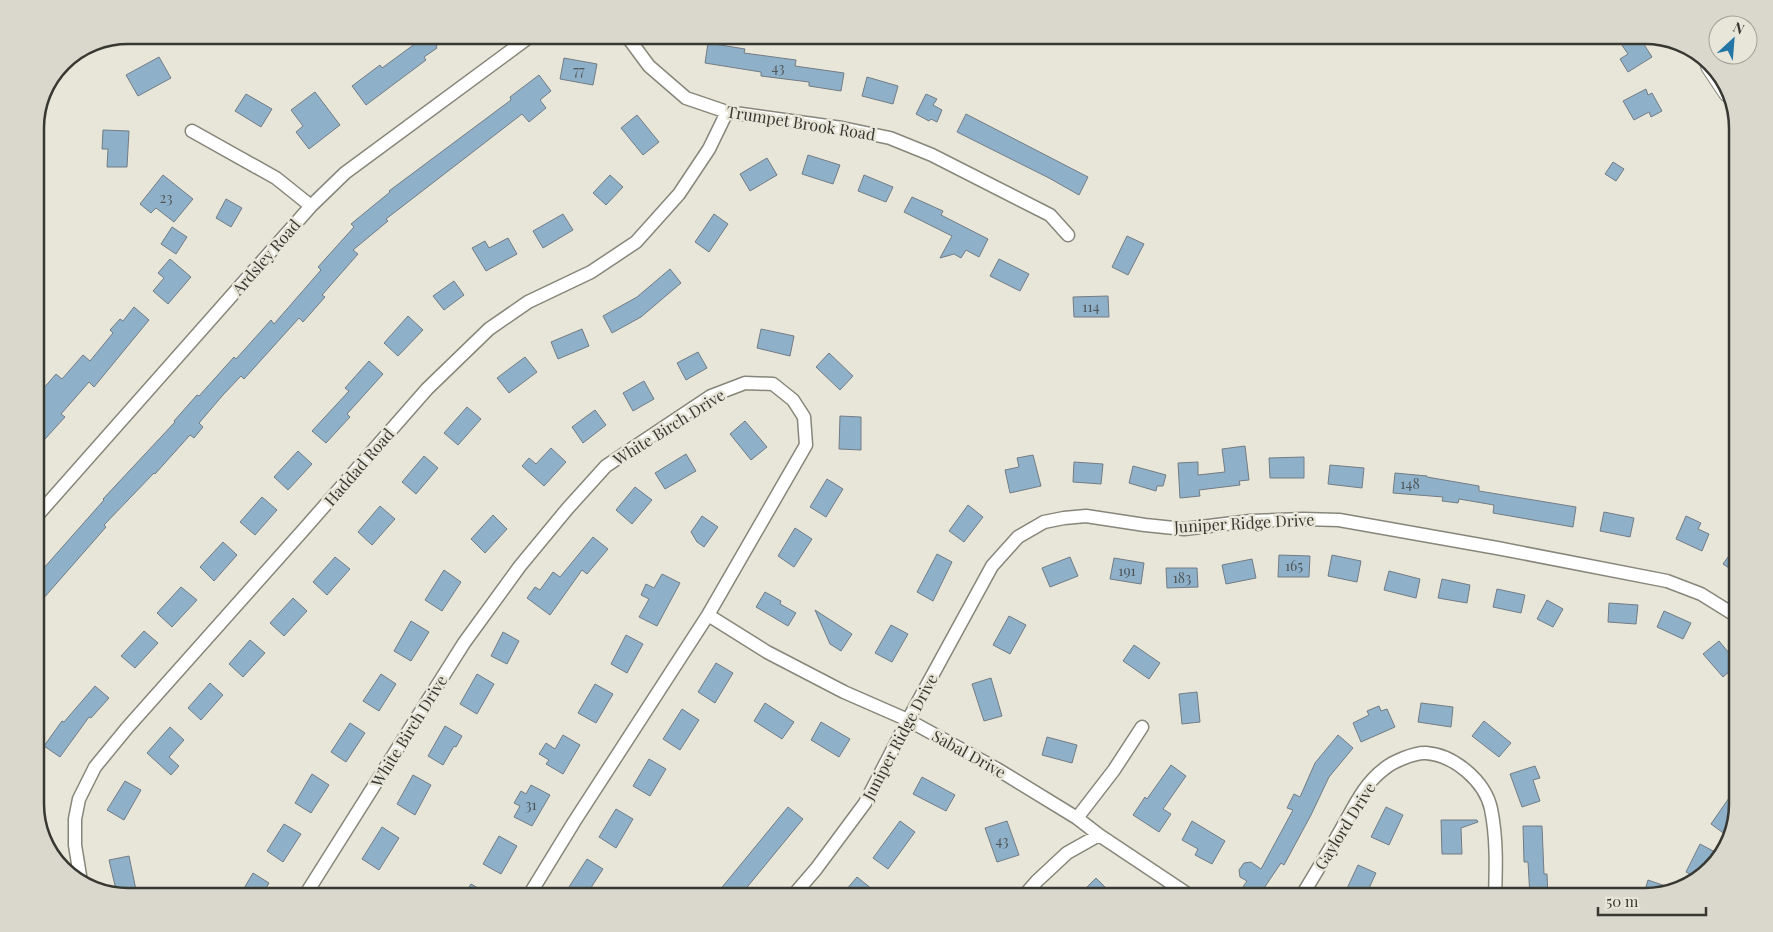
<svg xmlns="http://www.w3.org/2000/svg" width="1773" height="932" viewBox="0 0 1773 932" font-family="'Playfair Display',serif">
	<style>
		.building { fill: #8fb0c9; stroke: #727c84 }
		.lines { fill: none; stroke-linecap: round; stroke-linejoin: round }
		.street-casing { stroke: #87867a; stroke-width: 15 }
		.secondary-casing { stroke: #87867a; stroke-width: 20 }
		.street { stroke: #fff; stroke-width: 12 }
		.secondary { stroke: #fff; stroke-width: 18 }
		.labels { text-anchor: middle; stroke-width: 5; stroke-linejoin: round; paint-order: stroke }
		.number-label { font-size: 14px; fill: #4e5658 }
		.street-label { font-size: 16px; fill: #383833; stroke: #e8e6d9 }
		.rim { fill: none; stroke: #383833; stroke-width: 2.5 }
	</style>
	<rect width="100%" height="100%" fill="#e8e6d9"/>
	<path class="building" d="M427 35H450L436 46 437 48 424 57 426 60 366 105 352 86 380 65 382 68Z
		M1615 35H1638L1652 57 1628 72 1620 59 1628 54Z
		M708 43 745 49 744 53 796 60 795 66 844 73 841 91 809 86V82L761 76V72L705 63Z
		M159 57 171 78 138 96 126 75Z
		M564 58 597 64 593 85 560 79Z
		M539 75 551 91 540 100 546 108 529 122 522 114 386 219 388 221 353 250 358 254 322 295 325 297 303 322 299 318 244 379 241 376 223 395 199 423 203 427 194 438 190 435 155 474 154 473 104 525 106 527 35 608V578L104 500 103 499 175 422 174 421 197 395 199 396 234 357 236 359 271 320 274 324 321 270 318 267 354 227 351 224 390 192 389 191 511 100 510 97Z
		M867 77 898 86 893 104 862 96Z
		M1646 89 1648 95 1652 93 1662 111 1651 117 1649 112 1634 120 1623 101Z
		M315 92 340 125 309 149 296 132 303 126 291 110Z
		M246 94 272 109 261 127 235 111Z
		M926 94 937 99 933 105 942 110 937 122 931 119 929 121 916 114Z
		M966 114 1088 177 1079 195 1049 178 957 132Z
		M637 115 659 142 643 155 621 128Z
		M103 130 129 131 127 167H107L108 149H102Z
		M808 155 840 165 833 184 802 174Z
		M767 158 777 175 750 191 740 174Z
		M1613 162 1624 169 1616 181 1605 174Z
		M163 175 193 199 174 222 156 208 151 213 140 204Z
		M610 175 623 187 606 205 593 193Z
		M864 175 893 187 886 202 858 191Z
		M912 197 943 211 941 215 988 239 979 257 966 250 961 258 954 254 940 258 952 236 904 212Z
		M226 199 242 208 231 227 216 218Z
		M563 214 573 230 543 248 533 231Z
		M714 214 728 224 709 252 695 242Z
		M172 227 187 237 176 254 161 244Z
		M1127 236 1144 244 1128 275 1112 267Z
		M508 238 517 254 486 271 472 248 485 241 489 248Z
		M170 259 191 277 168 304 153 291 164 278 158 273Z
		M999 259 1029 274 1020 291 990 276Z
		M670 269 681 283 641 317 612 333 603 316 637 297Z
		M454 281 464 295 444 310 433 296Z
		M1108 296 1109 317H1074L1073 297Z
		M134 307 149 320 94 387 89 382 61 414 65 417 35 450V398L56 374 62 379 83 355 90 361 113 333 110 330 120 319 123 321Z
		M408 316 423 330 398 356 384 343Z
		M582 329 589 346 558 359 551 342Z
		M761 329 794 336 790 356 757 348Z
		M698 352 707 368 686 380 677 363Z
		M829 353 853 376 840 390 816 367Z
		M525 357 537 372 509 393 497 378Z
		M369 361 383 374 347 414 350 417 326 443 312 431 349 391 345 388Z
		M644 381 654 399 633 411 623 393Z
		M467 407 481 419 458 445 444 433Z
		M595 410 606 425 583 443 572 427Z
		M840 416 861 417V450L839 449Z
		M745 421 767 447 751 460 730 434Z
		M1245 446 1249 480 1239 481 1240 485 1199 490 1200 496 1180 498 1178 463 1198 462V475L1225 472 1222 449Z
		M551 448 566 462 544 486 522 466 529 458 536 464Z
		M298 451 312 464 288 490 274 477Z
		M686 454 696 471 665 489 655 473Z
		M1033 455 1041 486 1010 493 1005 470 1019 467 1017 458Z
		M424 456 438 468 416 494 402 482Z
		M1304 457V478H1270L1269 458Z
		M1074 462 1103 464 1101 484 1073 482Z
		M1330 465 1364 468 1362 488 1328 484Z
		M1133 466 1166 475 1163 486H1157L1156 491 1129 483Z
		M1395 473 1427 476V477L1479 486V491L1576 507 1573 527 1493 513 1494 505 1459 499 1458 503 1442 501 1443 497 1393 493Z
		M827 479 843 489 826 517 810 507Z
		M635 487 652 500 632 524 616 510Z
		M262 497 277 510 255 535 240 522Z
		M968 505 983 517 964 542 949 531Z
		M380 506 395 519 372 545 358 532Z
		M1604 512 1634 518 1630 537 1600 531Z
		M493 515 507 529 485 553 471 539Z
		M702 516 718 527 704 547 697 542 691 532Z
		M1686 516 1701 523 1698 529 1709 534 1702 551 1676 539Z
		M795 528 812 539 794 567 778 556Z
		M593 537 608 549 587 574 582 570 550 615 527 598 535 587 540 590 553 572 560 577Z
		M223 542 237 555 214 581 200 567Z
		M1738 543V574L1723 564Z
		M937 554 952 562 933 601 917 592Z
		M1279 555 1310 556 1309 577H1278Z
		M1332 555 1361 561 1357 582 1328 576Z
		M335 557 350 569 327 595 313 582Z
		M1070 557 1078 576 1050 587 1042 568Z
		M1114 558 1144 563 1141 584 1110 579Z
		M1252 559 1256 578 1226 584 1222 565Z
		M1166 568H1197L1198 587 1167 588Z
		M444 570 461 582 442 611 425 600Z
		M1389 571 1420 579 1416 598 1384 590Z
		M662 574 680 583 657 626 639 617 649 599 641 595 646 584 654 588Z
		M1442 579 1470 585 1467 603 1438 598Z
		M181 587 197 600 172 627 157 613Z
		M1497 589 1525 595 1521 613 1493 607Z
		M765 592 781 601 780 604 796 613 788 626 756 607Z
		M293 598 307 611 284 636 270 623Z
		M1547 600 1563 609 1553 627 1537 619Z
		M1609 603 1638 605 1636 624 1608 622Z
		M815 610 852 634 841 651 830 644Z
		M1664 611 1691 623 1683 639 1657 627Z
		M1009 616 1026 625 1010 654 993 645Z
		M411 621 429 632 411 661 394 651Z
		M891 625 908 634 892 662 875 653Z
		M144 631 158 643 135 668 121 656Z
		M503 632 519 641 507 664 491 656Z
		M626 635 643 644 627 673 611 664Z
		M250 640 265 653 243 677 229 664Z
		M1719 641 1738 664 1723 677 1703 654Z
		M1134 645 1160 663 1149 679 1123 661Z
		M716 663 733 673 715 703 698 692Z
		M381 674 396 684 379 711 363 701Z
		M477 674 494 684 477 714 460 704Z
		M991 678 1002 716 984 721 972 684Z
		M210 683 223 695 201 720 188 708Z
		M595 684 613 694 596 723 578 713Z
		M95 686 109 698 91 718 89 717 60 757 44 746 62 721 64 722Z
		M1197 692 1200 722 1182 724 1179 694Z
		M765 703 794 722 782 739 754 721Z
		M1421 703 1453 707 1451 727 1418 722Z
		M1379 706 1381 711 1387 709 1395 727 1361 742 1353 723 1369 715 1367 711Z
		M682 709 699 720 680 750 663 739Z
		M1484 721 1511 743 1499 757 1472 736Z
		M821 722 850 739 839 757 811 740Z
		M350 723 365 733 346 762 331 752Z
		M445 726 462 736 456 747 454 746 443 765 428 756Z
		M170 727 184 740 169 757 179 766 171 775 147 753Z
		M563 735 580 745 563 774 546 764 549 760 539 754 546 743 555 749Z
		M1338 735 1353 748 1329 777 1311 815 1284 865 1281 863 1258 897H1236L1247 881 1240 877 1239 870 1244 863 1251 862 1261 869 1293 810 1287 808 1294 794 1300 797 1315 763Z
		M1047 737 1077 745 1072 763 1042 755Z
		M649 759 666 769 650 796 633 786Z
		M1171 765 1186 776 1163 809 1171 814 1159 832 1133 815 1145 797 1147 799Z
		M1535 766 1540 778 1533 780 1540 801 1522 807 1510 774Z
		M312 774 329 785 311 813 295 803Z
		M413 775 431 785 415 815 397 804Z
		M922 777 955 795 946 811 913 794Z
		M125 781 141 790 124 820 107 810Z
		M531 785 550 795 532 826 514 817 520 806 514 803 521 791 526 794Z
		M1738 785V804L1733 824 1726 835 1711 824Z
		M788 807 803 819 739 897H714Z
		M1386 807 1403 815 1389 845 1371 837Z
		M616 809 633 819 616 848 599 837Z
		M1441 820H1477L1478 822 1461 828 1462 854H1442Z
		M900 821 915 832 888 869 873 858Z
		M1007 821 1019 855 997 862 985 828Z
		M1192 821 1225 841 1212 864 1195 855 1198 849 1182 840Z
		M284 824 301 834 283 862 267 851Z
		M1523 826H1542L1544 874H1547L1548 897H1530L1528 862H1524Z
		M382 827 399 838 379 870 362 859Z
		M499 836 517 846 501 874 483 864Z
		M1700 844 1717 853 1712 862 1698 878 1686 872Z
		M129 856 136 890 117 894 109 860Z
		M587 859 603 869 585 897 569 887Z
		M1358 865 1376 873 1365 897H1343Z
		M253 873 269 883 261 897H239Z
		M857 877 872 889 866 897H840Z
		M1096 878 1115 897H1077Z
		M1648 880 1674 889 1643 897Z
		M471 884 493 897H463Z"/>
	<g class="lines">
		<g class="street-casing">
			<path id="street" d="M626 35 649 66 686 98 727 112 842 128 890 138 932 155 1050 215 1068 235
				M192 131 276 178 311 206
				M35 518 311 206 345 173 532 35
				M708 615 767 652 844 692 908 720 997 769 1077 818 1099 835 1192 897
				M1077 818 1114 770 1142 727
				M81 882 75 845V819L79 799 95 767 127 728 306 527 427 389 489 329 528 302 591 272 636 242 679 194 709 149 727 112
				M304 897 464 643 520 566 568 508 606 466 711 396 745 383 773 384 793 400 804 417 806 445 708 615 574 822 528 897
				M792 897 816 869 865 803 908 720 992 566 1018 537 1044 522 1064 518 1086 516 1145 525 1184 529 1250 521 1303 519 1339 520 1497 548 1667 581 1701 594 1738 617
				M1023 897 1037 881 1067 853 1099 835
				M1301 897C1315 874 1329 851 1342 828 1354 807 1364 784 1384 769 1392 762 1415 752 1426 753 1454 755 1485 781 1491 809 1497 838 1496 868 1495 897"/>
		</g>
		<g class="secondary-casing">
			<path id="secondary" d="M1710 66 1728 93"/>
		</g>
		<use href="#street" class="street"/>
		<use href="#secondary" class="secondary"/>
	</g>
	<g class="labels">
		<g class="number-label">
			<text x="778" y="73">43</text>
			<text x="579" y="76">77</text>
			<text x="166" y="203">23</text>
			<text x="1091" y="312">114</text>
			<text x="1410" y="489">148</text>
			<text x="1294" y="571">165</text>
			<text x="1127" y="576">191</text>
			<text x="1182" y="583">183</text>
			<text x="531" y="810">31</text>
			<text x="1002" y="846">43</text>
		</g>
		<g class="street-label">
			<text transform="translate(801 123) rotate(9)" y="6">Trumpet Brook Road</text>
			<text transform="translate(266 257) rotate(-49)" y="6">Ardsley Road</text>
			<text transform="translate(669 427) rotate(-32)" y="6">White Birch Drive</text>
			<text transform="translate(359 467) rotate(-49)" y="6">Haddad Road</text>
			<text transform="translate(1244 523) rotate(-3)" y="6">Juniper Ridge Drive</text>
			<text transform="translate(409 731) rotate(-58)" y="6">White Birch Drive</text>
			<text transform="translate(900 737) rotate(-62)" y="6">Juniper Ridge Drive</text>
			<text transform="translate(969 754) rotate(29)" y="6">Sabal Drive</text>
			<text transform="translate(1345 826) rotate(-58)" y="6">Gaylord Drive</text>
		</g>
	</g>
	<path d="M0 0H1773V932H0ZM128 44H1645A84 84 0 0 1 1729 128V804A84 84 0 0 1 1645 888H128A84 84 0 0 1 44 804V128A84 84 0 0 1 128 44Z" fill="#dad8cc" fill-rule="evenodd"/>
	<path class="rim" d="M128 44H1645A84 84 0 0 1 1729 128V804A84 84 0 0 1 1645 888H128A84 84 0 0 1 44 804V128A84 84 0 0 1 128 44Z"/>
	<g transform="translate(1733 40) rotate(26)"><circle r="24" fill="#e8e6d9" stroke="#a2a097"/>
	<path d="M0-4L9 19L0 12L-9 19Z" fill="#2476a7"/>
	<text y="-8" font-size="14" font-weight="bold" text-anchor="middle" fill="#383833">N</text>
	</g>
	<path d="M1598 907v8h108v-8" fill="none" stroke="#383833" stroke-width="2.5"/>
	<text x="1606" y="907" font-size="15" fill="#383833" stroke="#e8e6d9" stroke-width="4" paint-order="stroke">50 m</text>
</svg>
